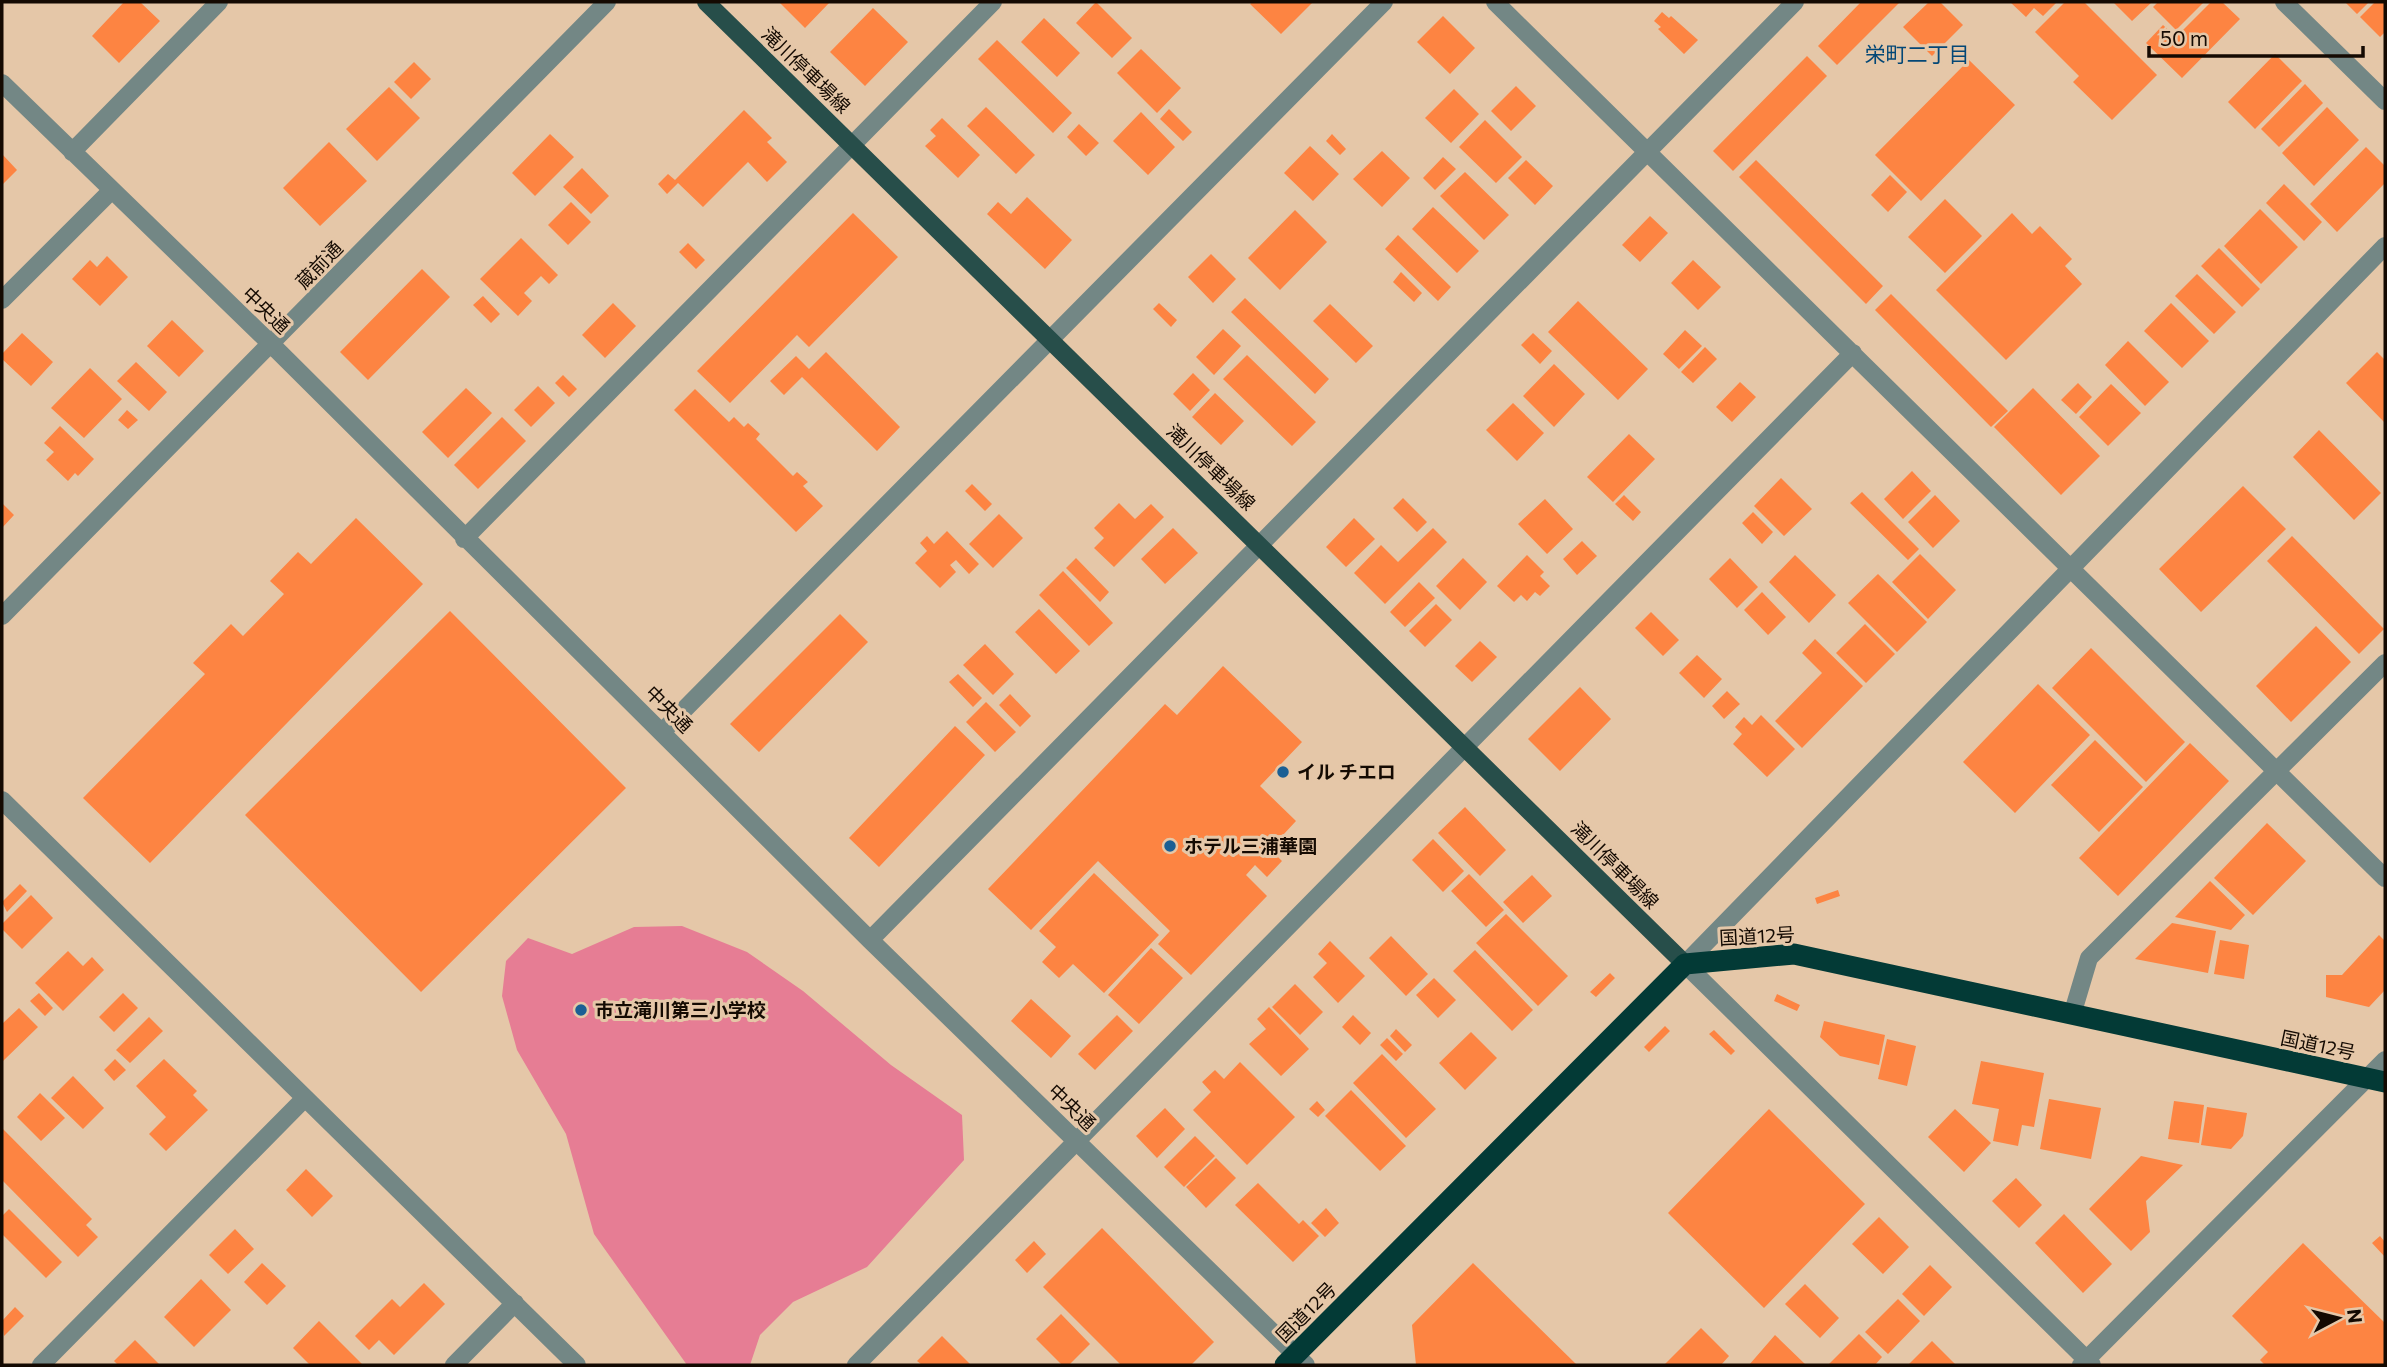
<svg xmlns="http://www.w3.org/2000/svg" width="2387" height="1367" viewBox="0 0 2387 1367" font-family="Commissioner,'Noto Sans JP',sans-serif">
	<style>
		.green { fill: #e67d94 }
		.building { fill: #fd8442 }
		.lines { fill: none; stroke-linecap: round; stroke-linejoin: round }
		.minor { stroke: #738785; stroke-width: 18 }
		.major { stroke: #274e4a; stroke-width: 18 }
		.highway { stroke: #033a36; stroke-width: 21 }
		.poi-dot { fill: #1b5f94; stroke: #e5c7a8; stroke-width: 2.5 }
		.labels { text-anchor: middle; stroke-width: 6; stroke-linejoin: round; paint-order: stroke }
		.street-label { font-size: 19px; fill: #140a02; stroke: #e5c7a8 }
		.poi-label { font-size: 19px; font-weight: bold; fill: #140a02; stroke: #e5c7a8; text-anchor: start }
		.neighbourhood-label { font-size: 21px; fill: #034776; stroke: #e5c7a8 }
	</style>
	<rect width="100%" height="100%" fill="#e5c7a8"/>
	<path class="green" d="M682 926 747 952 803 991 891 1065 962 1115 964 1160 867 1267 793 1302 760 1335 750 1365H687L594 1234 566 1134 517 1050 502 996 506 961 528 938 572 954 634 927Z"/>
	<path class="building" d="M124 2H140L160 21 119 63 92 36Z
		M779 2H830L805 28Z
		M1096 2 1132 38 1112 58 1076 23Z
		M1253 2H1313L1281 34 1250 4Z
		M1861 2H1900L1837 65 1818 46Z
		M1929 2H1940L1963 25 1932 56 1903 27Z
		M2010 2H2057L2043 16 2034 8 2026 17Z
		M2065 2H2084L2157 75 2112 120 2073 82 2079 76 2035 32Z
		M2113 2H2152L2132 21Z
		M2158 2H2204L2176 30 2153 7Z
		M2211 2H2222L2240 19 2182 78 2146 43 2163 25 2176 37Z
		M2345 2H2369L2357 14Z
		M2375 2H2385V32L2380 37 2360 17Z
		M873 8 908 42 865 86 830 52Z
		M1662 12 1669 18 1671 16 1698 40 1684 54 1658 29 1661 27 1654 21Z
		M1443 16 1475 48 1450 74 1417 42Z
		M1044 18 1080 53 1057 77 1021 42Z
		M997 40 1072 113 1053 133 978 59Z
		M1141 49 1181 88 1157 113 1117 73Z
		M2275 54 2302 81 2255 129 2228 102Z
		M1807 56 1827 76 1733 171 1713 151Z
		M1969 60 2015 105 1921 201 1875 155Z
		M414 62 431 79 411 99 394 82Z
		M2305 84 2323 103 2279 147 2261 129Z
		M1516 86 1536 106 1511 131 1491 111Z
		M389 87 420 118 377 161 346 129Z
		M1454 89 1479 114 1451 143 1425 118Z
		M986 107 1035 155 1016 174 967 126Z
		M2327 107 2359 140 2314 186 2282 153Z
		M1169 109 1192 132 1183 141 1160 119Z
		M744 110 772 138 767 142 787 162 767 182 748 162 703 207 678 183 667 194 658 184 668 174 675 180Z
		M1141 112 1175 147 1148 175 1113 141Z
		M942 118 980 155 958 178 925 146 936 136 930 130Z
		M1485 120 1522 157 1496 183 1459 147Z
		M1079 124 1099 143 1086 156 1067 137Z
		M550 134 574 157 535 196 512 173Z
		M1332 134 1346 149 1340 155 1326 141Z
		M329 142 367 181 320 226 283 188Z
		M1310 146 1339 174 1313 201 1284 173Z
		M2366 147 2385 166V183L2337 232 2310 204Z
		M1382 151 1410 178 1382 207 1353 179Z
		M2 154 17 170 2 185Z
		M1443 157 1456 169 1435 190 1423 178Z
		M1526 160 1553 186 1535 205 1508 178Z
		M1756 160 1883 286 1866 304 1739 177Z
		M582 168 609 196 591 214 563 187Z
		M1465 172 1509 215 1484 240 1440 196Z
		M1890 175 1907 192 1888 212 1871 195Z
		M2284 184 2322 222 2304 241 2266 203Z
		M1027 197 1072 240 1045 269 987 214 998 202 1011 214Z
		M1945 199 1982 236 1945 273 1908 237Z
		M571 202 591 222 568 245 548 225Z
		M1433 207 1479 251 1457 273 1412 229Z
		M2260 209 2298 247 2261 284 2224 246Z
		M1295 210 1327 242 1280 290 1248 258Z
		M853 213 898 257 809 347 797 335 730 403 697 371Z
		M2012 213 2032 234 2040 226 2072 259 2065 266 2082 284 2006 360 1936 290Z
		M1650 216 1668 233 1640 262 1622 245Z
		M1398 235 1451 287 1438 301 1385 249Z
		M521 238 558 275 549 284 541 276 524 293 532 301 518 316 480 279Z
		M688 243 705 260 696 269 679 252Z
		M2219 248 2260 289 2242 307 2201 266Z
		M1211 254 1236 279 1213 303 1188 277Z
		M107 256 128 277 100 306 72 279 90 260 97 267Z
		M1693 260 1721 287 1698 310 1671 283Z
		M422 269 450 297 368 380 340 352Z
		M1401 272 1422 293 1414 302 1393 282Z
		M2197 274 2236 312 2214 334 2175 296Z
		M1891 294 2008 411 1991 427 1875 310Z
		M483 296 500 314 491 323 473 305Z
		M1245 298 1329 379 1315 394 1231 312Z
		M1578 301 1648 369 1618 400 1548 332Z
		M613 303 636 326 605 358 582 335Z
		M1159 303 1177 320 1171 327 1153 309Z
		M2171 303 2209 341 2182 368 2144 331Z
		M1330 304 1373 346 1356 363 1313 321Z
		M172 320 204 351 179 377 147 346Z
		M1223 329 1241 346 1214 375 1196 357Z
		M1685 330 1702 346 1679 369 1663 354Z
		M22 333 53 362 31 386 2 359V354Z
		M1533 333 1552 351 1540 364 1521 345Z
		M2128 341 2169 382 2145 406 2105 365Z
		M1705 347 1717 359 1693 383 1681 372Z
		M826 352 900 427 877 451 802 377 784 395 770 381 796 356 809 369Z
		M2377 352 2385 360V423L2346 383Z
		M1247 355 1316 422 1292 446 1223 379Z
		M136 362 167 392 149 411 117 381Z
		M1554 364 1585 394 1554 427 1523 396Z
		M90 368 122 399 84 438 51 408Z
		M1193 373 1210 390 1190 411 1173 394Z
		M563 375 577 389 569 397 555 383Z
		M1740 382 1756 397 1732 422 1716 407Z
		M2078 383 2092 397 2076 414 2061 400Z
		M2111 384 2141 413 2108 446 2079 417Z
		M538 386 555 403 531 427 514 410Z
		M466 388 492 413 448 458 422 432Z
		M2033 388 2100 456 2061 495 1994 427Z
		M695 389 729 422 734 417 744 427 748 423 760 434 756 439 793 476 797 472 808 482 803 486 823 506 796 532 674 410Z
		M1215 393 1244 421 1221 445 1192 417Z
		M1513 403 1544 433 1517 461 1486 430Z
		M127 410 138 420 128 429 118 420Z
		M502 417 526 441 478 489 454 465Z
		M60 426 94 459 78 476 75 473 68 481 46 460 54 452 44 443Z
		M2319 430 2381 493 2354 520 2293 457Z
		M1629 434 1655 459 1613 502 1587 477Z
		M1912 471 1931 491 1903 519 1884 499Z
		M1781 478 1812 509 1784 536 1754 506Z
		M972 484 992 504 985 511 965 491Z
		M2243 486 2286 529 2201 612 2159 569Z
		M1862 492 1919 549 1908 560 1850 503Z
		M1624 495 1641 512 1633 521 1615 504Z
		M1935 495 1960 521 1933 548 1908 522Z
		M1403 498 1427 522 1417 532 1393 508Z
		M1545 499 1573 529 1547 554 1518 524Z
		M2 503 14 515 2 528Z
		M1119 503 1135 519 1151 504 1164 517 1114 567 1094 548 1104 538 1094 528Z
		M1753 512 1773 532 1762 544 1742 523Z
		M999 514 1023 538 993 568 969 544Z
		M356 518 423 584 150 863 83 798 205 674 193 663 231 624 243 636 284 594 270 581 298 552 311 564Z
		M1354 518 1375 539 1346 567 1326 547Z
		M1173 528 1198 553 1165 584 1141 559Z
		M1433 528 1447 542 1385 604 1354 573 1381 545 1398 562Z
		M947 531 979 564 969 574 956 560 950 565 956 572 940 588 915 563 927 551 920 543 927 536 934 544Z
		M2292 536 2384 629 2359 654 2267 561Z
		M1582 541 1597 556 1577 575 1563 559Z
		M1920 554 1956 590 1928 619 1892 582Z
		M1527 555 1544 572 1540 576 1550 586 1540 596 1535 592 1527 601 1521 595 1514 602 1497 586Z
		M1795 555 1836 595 1809 623 1769 582Z
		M1076 558 1109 592 1100 602 1066 568Z
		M1463 558 1487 582 1460 610 1436 586Z
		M1730 558 1758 587 1737 608 1709 579Z
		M1063 571 1113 623 1089 646 1039 595Z
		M1878 574 1927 622 1897 652 1848 603Z
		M1419 582 1435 598 1405 627 1390 612Z
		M1762 592 1786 617 1768 635 1744 610Z
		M1436 604 1452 620 1425 647 1409 631Z
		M1039 609 1080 651 1056 674 1015 632Z
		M450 611 626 788 421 992 245 815Z
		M1651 612 1679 640 1663 656 1635 628Z
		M840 614 868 642 759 752 730 724Z
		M1865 624 1895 654 1866 683 1836 653Z
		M2316 626 2351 662 2291 722 2256 686Z
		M1815 639 1863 686 1802 748 1775 721 1822 673 1802 653Z
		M1480 641 1497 657 1472 682 1455 666Z
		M985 644 1014 674 993 695 963 665Z
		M2091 648 2185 742 2146 782 2052 688Z
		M1697 655 1722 679 1704 698 1679 673Z
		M1223 666 1302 742 1260 786 1296 821 1270 849 1282 861 1267 877 1255 865 1246 875 1267 896 1191 975 1158 944 1170 931 1098 861 1031 930 988 889 1165 704 1177 715Z
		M958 674 982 698 973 707 949 682Z
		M2038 684 2090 735 2015 813 1963 762Z
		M1580 687 1611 719 1560 771 1528 739Z
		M1727 691 1740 704 1724 719 1712 706Z
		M1010 694 1031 716 1020 727 999 705Z
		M986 702 1016 732 995 752 966 722Z
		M1761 715 1795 749 1767 777 1733 744 1742 734 1735 727 1744 717 1752 725Z
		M955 726 985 755 879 867 849 838Z
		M2095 740 2143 787 2099 832 2051 785Z
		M2190 743 2229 781 2118 896 2079 858Z
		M1465 807 1506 850 1480 876 1438 833Z
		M2267 823 2306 861 2253 915 2214 878Z
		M1433 839 1464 871 1443 892 1412 860Z
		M1094 873 1159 935 1104 993 1073 964 1059 978 1042 962 1056 947 1039 931Z
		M1469 874 1504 910 1486 927 1451 891Z
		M1532 875 1552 896 1523 923 1503 902Z
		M2210 881 2245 915 2231 930 2175 917Z
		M20 884 27 891 7 912 2 902Z
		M1838 890 1840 896 1817 904 1815 898Z
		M31 895 53 918 22 949 2 929V924Z
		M1506 914 1568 976 1538 1006 1476 943Z
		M2172 923 2216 931 2208 973 2135 959Z
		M2379 935 2385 941V990L2369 1007 2326 997V975H2342Z
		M1391 936 1428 974 1406 996 1369 958Z
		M2220 940 2249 945 2244 979 2214 974Z
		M1330 941 1365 976 1338 1003 1313 977 1327 963 1318 954Z
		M1151 948 1183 978 1139 1024 1108 995Z
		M1475 950 1533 1010 1512 1031 1453 971Z
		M68 951 83 966 92 957 104 970 63 1011 35 983Z
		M1610 973 1615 978 1596 997 1590 992Z
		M1434 978 1456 1000 1438 1018 1416 995Z
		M1295 984 1323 1012 1300 1035 1272 1007Z
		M39 993 53 1008 45 1016 30 1001Z
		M123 993 138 1008 114 1032 99 1017Z
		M1777 994 1800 1005 1797 1011 1774 1001Z
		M1031 999 1071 1036 1051 1058 1011 1021Z
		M1269 1007 1309 1049 1281 1076 1249 1044 1266 1029 1257 1019Z
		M19 1008 38 1027 2 1062V1024Z
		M1117 1015 1133 1031 1095 1070 1078 1054Z
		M1353 1015 1371 1033 1360 1045 1342 1027Z
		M149 1017 163 1031 130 1063 116 1050Z
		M1824 1021 1885 1035 1879 1065 1840 1056 1820 1037Z
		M1665 1026 1670 1031 1649 1052 1644 1047Z
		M1396 1029 1412 1045 1405 1052 1390 1036Z
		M1714 1030 1735 1051 1731 1055 1709 1034Z
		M1471 1032 1497 1058 1465 1090 1439 1063Z
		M1387 1038 1403 1054 1396 1061 1380 1045Z
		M1887 1039 1916 1046 1907 1086 1878 1079Z
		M1382 1054 1436 1109 1406 1138 1353 1083Z
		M115 1059 126 1070 114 1081 104 1070Z
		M164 1059 197 1091 193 1095 208 1110 166 1151 149 1134 166 1117 136 1086Z
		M1981 1061 2044 1073 2034 1127 2022 1125 2018 1146 1993 1141 1999 1109 1972 1104Z
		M1240 1062 1295 1117 1247 1165 1193 1110 1211 1092 1202 1082 1215 1070 1224 1079Z
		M73 1076 104 1108 83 1129 51 1098Z
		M1351 1090 1406 1146 1380 1171 1325 1116Z
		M40 1093 65 1118 41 1141 17 1117Z
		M2049 1099 2101 1108 2091 1159 2040 1149Z
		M1317 1101 1325 1110 1318 1117 1309 1109Z
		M2174 1101 2204 1105 2199 1143 2168 1139Z
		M2207 1107 2247 1113 2243 1136 2231 1149 2201 1145Z
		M1165 1108 1185 1129 1157 1158 1136 1136Z
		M1769 1109 1865 1204 1764 1308 1668 1213Z
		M1955 1109 1991 1143 1964 1172 1928 1137Z
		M2 1128 92 1219 86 1225 98 1237 78 1257 2 1180Z
		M1195 1136 1215 1156 1184 1187 1164 1167Z
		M2141 1156 2183 1165 2146 1201 2150 1232 2131 1251 2089 1209Z
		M1216 1158 1236 1178 1206 1208 1186 1187Z
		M306 1169 333 1196 312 1217 286 1190Z
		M2016 1178 2042 1205 2019 1228 1992 1201Z
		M1258 1183 1299 1224 1303 1220 1319 1236 1293 1262 1235 1205Z
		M1326 1208 1339 1223 1325 1237 1311 1223Z
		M9 1209 62 1262 46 1278 2 1234V1216Z
		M2064 1214 2112 1264 2083 1293 2035 1243Z
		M1879 1217 1909 1247 1883 1274 1852 1244Z
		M1102 1228 1214 1342 1191 1365H1121L1043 1287Z
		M235 1229 254 1249 228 1274 209 1255Z
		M2380 1236 2385 1242V1257L2372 1243Z
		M1034 1241 1046 1254 1027 1273 1015 1260Z
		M2303 1243 2385 1323V1365H2265L2260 1360 2268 1352 2232 1316Z
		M262 1263 286 1286 267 1305 244 1282Z
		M1473 1263 1577 1365H1416L1412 1325Z
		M1930 1265 1952 1287 1924 1316 1902 1294Z
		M201 1279 231 1310 194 1347 164 1317Z
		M424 1283 445 1304 394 1355 379 1340 369 1350 355 1336 392 1299 400 1307Z
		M1805 1284 1839 1318 1820 1338 1785 1304Z
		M1898 1299 1920 1321 1888 1354 1865 1332Z
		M15 1307 24 1316 4 1336 2 1321Z
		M1061 1314 1090 1344 1069 1365H1062L1036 1339Z
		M319 1321 363 1365H310L293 1348Z
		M1701 1328 1729 1356 1721 1365H1664Z
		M1859 1334 1882 1357 1875 1365H1828Z
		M1775 1335 1806 1365H1749Z
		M942 1336 971 1365H922L917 1361Z
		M135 1340 160 1365H118L114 1361Z
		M1932 1341 1956 1365H1908Z"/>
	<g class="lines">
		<path class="minor" d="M1495 2 2385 878
			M2284 2 2385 101
			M2 83 271 344 870 940 1306 1365
			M72 152 219 2
			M2 300 111 191
			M464 539 993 2
			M2 616 607 2
			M662 732 1384 2
			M2 800 577 1365
			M870 940 1795 2
			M2072 1015 2089 958 2385 663
			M41 1365 305 1098
			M454 1365 515 1303
			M856 1365 1853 353
			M2081 1365 2385 1060
			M2092 1365 1685 964 2385 246"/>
		<path class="major" d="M706 2 1685 964"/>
		<path class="highway" d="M1285 1365 1685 964 1794 954 2385 1082"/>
	</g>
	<g class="poi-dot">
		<circle cx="1283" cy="772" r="7"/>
		<circle cx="1170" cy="846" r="7"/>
		<circle cx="581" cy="1010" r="7"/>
	</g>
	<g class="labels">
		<g class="street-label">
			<text transform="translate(806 70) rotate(44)" y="7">滝川停車場線</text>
			<text transform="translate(319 265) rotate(-46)" y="7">蔵前通</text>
			<text transform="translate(266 310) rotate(44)" y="7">中央通</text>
			<text transform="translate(1211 467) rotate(44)" y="7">滝川停車場線</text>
			<text transform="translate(669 709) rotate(45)" y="7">中央通</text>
			<text transform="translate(1615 865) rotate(45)" y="7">滝川停車場線</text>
			<text transform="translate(1757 936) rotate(-3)" y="7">国道12号</text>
			<text transform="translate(2318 1045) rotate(12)" y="7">国道12号</text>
			<text transform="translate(1072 1107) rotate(44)" y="7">中央通</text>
			<text transform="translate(1306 1312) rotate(-45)" y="7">国道12号</text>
		</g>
		<g class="poi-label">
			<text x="1297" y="779">イル チエロ</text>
			<text x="1184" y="853">ホテル三浦華園</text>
			<text x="595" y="1017">市立滝川第三小学校</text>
		</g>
		<g class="neighbourhood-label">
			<text x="1917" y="62">栄町二丁目</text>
		</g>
	</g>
	<rect width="2387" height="1367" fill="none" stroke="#140a02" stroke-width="7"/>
	<g transform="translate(2338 1318) rotate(83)" stroke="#e5c7a8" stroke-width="5" paint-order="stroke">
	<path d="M0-5L12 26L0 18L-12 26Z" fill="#140a02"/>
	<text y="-10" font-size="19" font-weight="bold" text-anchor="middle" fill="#140a02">N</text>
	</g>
	<path d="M2149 46v10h214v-10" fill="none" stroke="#140a02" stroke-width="3.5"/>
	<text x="2160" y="46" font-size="21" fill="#140a02" stroke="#e5c7a8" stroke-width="5" paint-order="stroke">50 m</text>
</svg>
